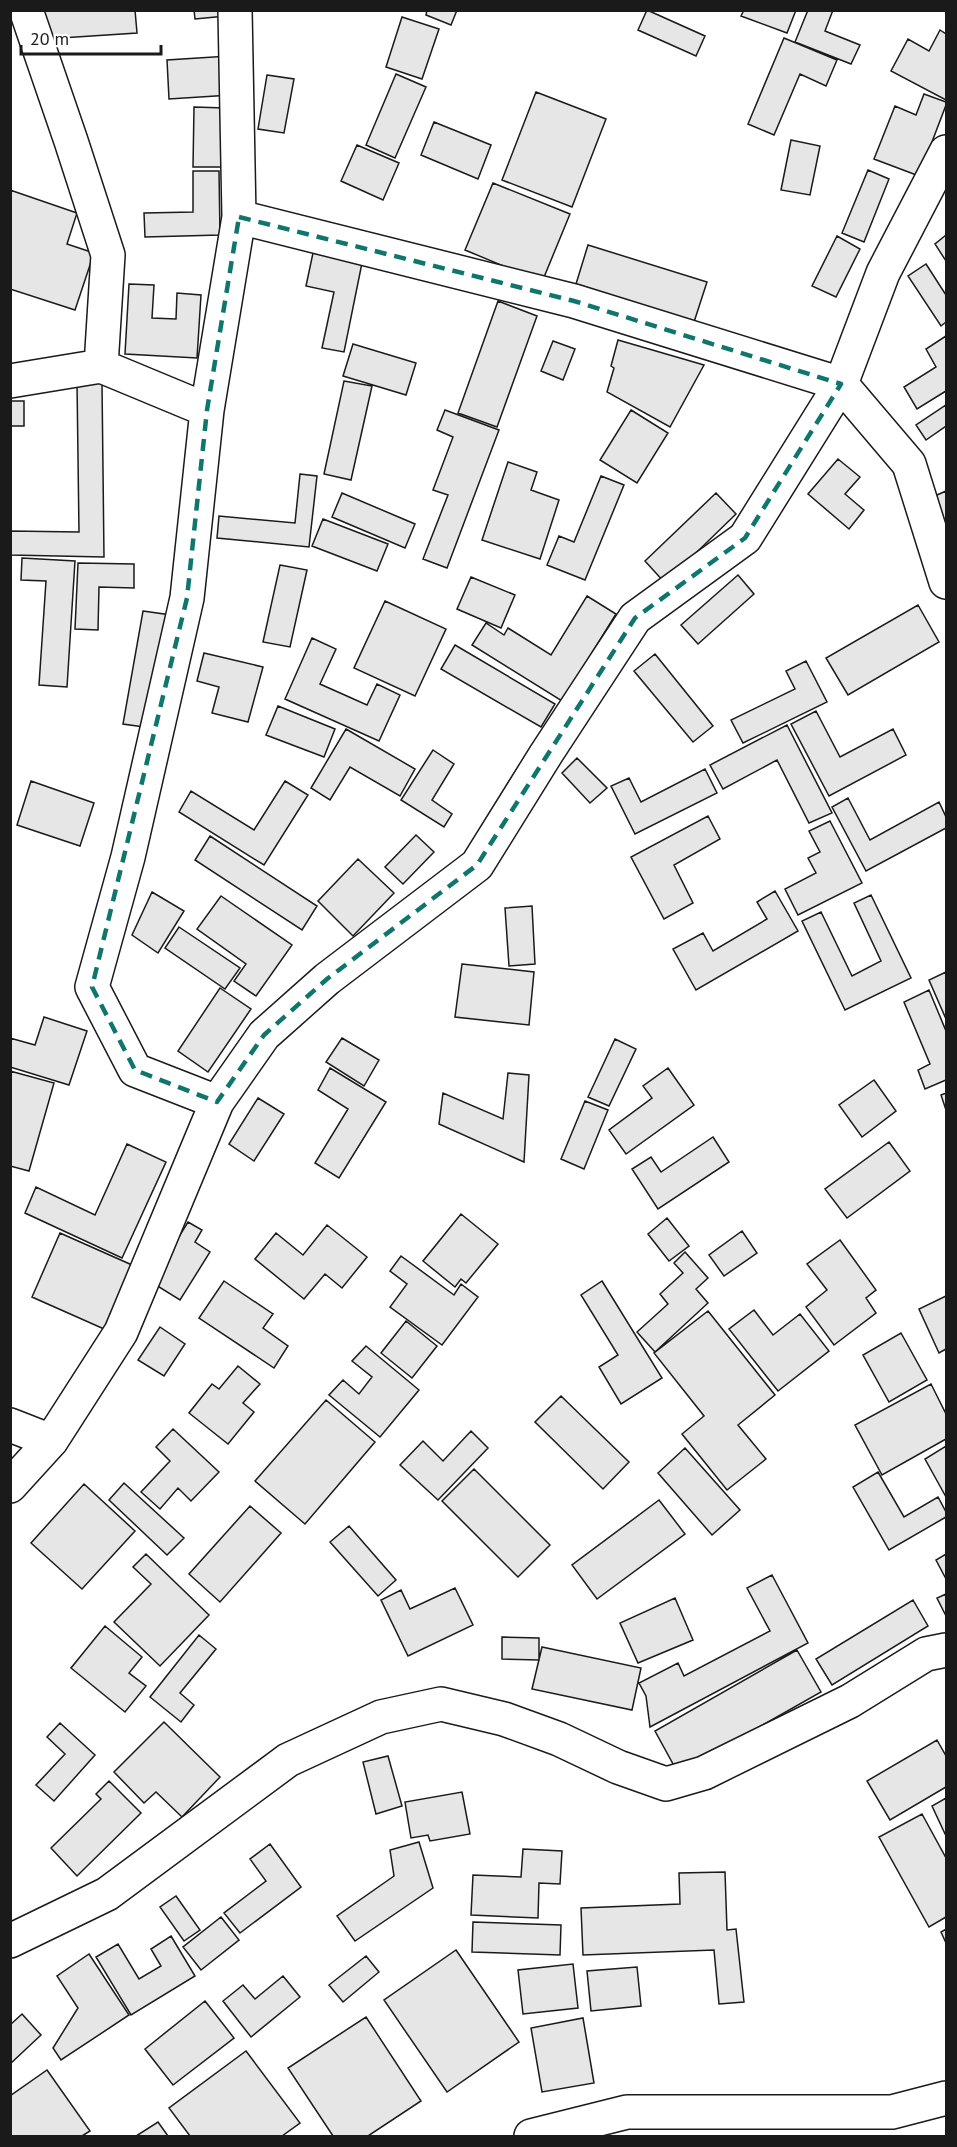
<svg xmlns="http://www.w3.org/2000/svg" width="957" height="2147" viewBox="0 0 957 2147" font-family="'PT Sans',sans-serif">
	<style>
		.building { fill: #e6e6e6; stroke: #1a1a1a; stroke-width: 1.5 }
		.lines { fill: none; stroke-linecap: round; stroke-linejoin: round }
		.minor-casing { stroke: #1a1a1a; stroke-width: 36 }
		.minor { stroke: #fff; stroke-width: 33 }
		.marked { fill: none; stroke: #0f766e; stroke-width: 4.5; stroke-dasharray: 12 8; stroke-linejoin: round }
	</style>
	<rect width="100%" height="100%" fill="#fff"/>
	<path class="building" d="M44 10H135L137 33 46 39Z
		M194 10H225L226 16 195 19Z
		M427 10H457L451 25 426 15Z
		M647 10 705 36 696 56 638 30Z
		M744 10H796L787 33 741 16Z
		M808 10H833L825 31 860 45 851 64 795 42Z
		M402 17 439 29 422 79 386 67Z
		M940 30 946 34V100L891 71 908 39 929 51Z
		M784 38 837 60 826 86 800 74 774 135 748 124Z
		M229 56 231 95 169 99 167 60Z
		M396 74 426 87 395 158 366 145Z
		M267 75 294 79 284 133 258 129Z
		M536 92 606 119 572 207 502 180Z
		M924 94 946 102V105L919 176 874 159 895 106 916 115Z
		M194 107 225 108 224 167H193Z
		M434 122 491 145 478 179 421 155Z
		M791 140 820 146 810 195 781 190Z
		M357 145 399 163 383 200 341 181Z
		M868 170 889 179 864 242 842 233Z
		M193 171H219L220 235 145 237 144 213 193 212Z
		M493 183 570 214 542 282 465 250Z
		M10 190 77 213 67 244 94 253 75 310 10 289Z
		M946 235V261L935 244Z
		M837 236 860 249 836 297 812 286Z
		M588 245 707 282 694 322 576 284Z
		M313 253 362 263 344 352 322 348 334 292 306 286Z
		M926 264 946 295V322L941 326 908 276Z
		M129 284 154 285 152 318 176 319 177 293 201 295 197 358 125 354Z
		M498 301 537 316 497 427 458 413Z
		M946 336V391L917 409 904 387 936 367 926 349Z
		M618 340 704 365 670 427 607 392 614 368 611 366Z
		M553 341 575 349 563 380 541 371Z
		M353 344 416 363 406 395 343 376Z
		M344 381 372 386 351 480 324 474Z
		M77 383H102L104 557 10 555V531L79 532Z
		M10 401H24V426H10Z
		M946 405V426L926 440 916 425Z
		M445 410 499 430 447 568 423 559 448 495 433 490 453 437 437 430Z
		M631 410 668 433 637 483 600 460Z
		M838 459 860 477 845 494 864 510 849 529 808 494Z
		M508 462 537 472 531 490 559 500 540 559 482 540Z
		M300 474 317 476 309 547 217 538 219 516 295 523Z
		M601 476 624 485 585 580 547 565 559 536 574 542Z
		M946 491V539L928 499Z
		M342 493 415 524 405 548 332 517Z
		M716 493 736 514 665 583 645 561Z
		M323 519 388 544 377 571 312 546Z
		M22 558 75 561 67 687 39 685 46 581 21 580Z
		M78 563 134 564V588L99 587 98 630 75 629Z
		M280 565 307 570 290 647 263 642Z
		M738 575 754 594 698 644 681 625Z
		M471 577 515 595 501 628 457 609Z
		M587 596 616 614 562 701 472 645 486 623 504 635 508 628 551 655Z
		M385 601 446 629 415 696 354 668Z
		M918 605 939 642 848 695 826 658Z
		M143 611 171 615 151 728 123 724Z
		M312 638 336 649 320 684 367 705 377 684 400 695 379 741 285 699Z
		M455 645 555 704 541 727 441 669Z
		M204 653 263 667 248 722 212 713 219 687 197 681Z
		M655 654 713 726 693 742 634 671Z
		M806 661 827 702 743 743 731 720 795 689 786 671Z
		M278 706 335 729 324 757 266 735Z
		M816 711 840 757 893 729 906 755 829 796 791 724Z
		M787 725 832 813 809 823 777 760 723 789 710 765Z
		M346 729 415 769 400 796 350 767 330 800 311 788Z
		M433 750 454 764 432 800 452 814 444 827 401 800Z
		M577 758 607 788 590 803 562 773Z
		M705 769 717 793 635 834 611 786 629 778 641 802Z
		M31 781 94 803 80 846 17 825Z
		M285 781 308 795 264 865 179 812 191 791 254 830Z
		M848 798 870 840 939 802 946 817V828L866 871 832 807Z
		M708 816 720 839 674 865 693 903 664 919 631 857Z
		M830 821 862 883 798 915 785 889 816 873 808 858 820 852 809 831Z
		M416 835 434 852 403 884 385 867Z
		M210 836 317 906 302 930 195 860Z
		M358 859 394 893 353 936 318 901Z
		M775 891 798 931 696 990 673 949 703 933 713 951 767 919 757 902Z
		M152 892 184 911 158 953 132 935Z
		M871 895 911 978 845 1010 802 921 821 912 852 976 881 961 854 903Z
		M221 896 292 945 256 996 234 981 246 964 197 929Z
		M532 906 535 964 509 966 505 908Z
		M179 927 240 968 225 989 165 948Z
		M462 964 534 972 529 1025 455 1017Z
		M946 972V1019L929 980Z
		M220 988 251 1009 208 1072 178 1051Z
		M929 990 946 1031V1080L925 1089 918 1070 930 1064 904 1002Z
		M44 1017 87 1031 69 1085 10 1067V1038L35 1045Z
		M342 1038 379 1060 364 1086 326 1062Z
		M615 1039 636 1049 609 1106 588 1097Z
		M330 1068 386 1102 339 1178 315 1163 348 1109 318 1090Z
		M668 1068 694 1105 626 1154 609 1130 652 1098 643 1086Z
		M10 1071 54 1083 29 1171 10 1166Z
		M508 1073 529 1075 524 1162 439 1124 443 1093 503 1119Z
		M874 1080 896 1111 862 1137 839 1105Z
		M946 1093V1110L941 1095Z
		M258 1098 284 1114 254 1161 229 1144Z
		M585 1101 608 1110 584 1169 561 1159Z
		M713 1137 729 1162 658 1209 632 1169 651 1157 661 1172Z
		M889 1142 910 1171 847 1218 825 1189Z
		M127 1144 166 1162 122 1258 25 1213 36 1187 95 1215Z
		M461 1214 498 1244 466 1283 461 1279 455 1287 423 1261Z
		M667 1218 689 1246 669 1261 648 1234Z
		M188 1222 202 1230 195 1242 210 1252 180 1300 151 1282Z
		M327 1225 367 1257 342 1288 325 1274 304 1299 255 1259 276 1233 303 1255Z
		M742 1231 757 1253 724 1276 709 1255Z
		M60 1233 132 1265 104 1329 32 1297Z
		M840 1240 876 1290 866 1298 876 1313 834 1345 806 1307 827 1290 807 1264Z
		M685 1252 708 1278 696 1289 708 1303 655 1352 637 1332 668 1304 660 1294 683 1273 674 1263Z
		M401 1256 454 1295 461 1284 478 1297 442 1345 390 1307 407 1284 390 1271Z
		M224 1281 273 1314 263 1328 288 1346 274 1368 199 1318Z
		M602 1281 662 1378 621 1404 599 1367 618 1355 581 1295Z
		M946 1296V1349L939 1353 919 1309Z
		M754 1310 773 1335 800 1314 829 1351 778 1391 729 1329Z
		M708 1311 775 1395 738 1425 766 1459 727 1490 682 1434 704 1416 654 1353Z
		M406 1321 437 1346 412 1378 381 1353Z
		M160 1327 185 1344 164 1376 138 1360Z
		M901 1333 927 1380 889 1402 863 1355Z
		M366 1346 419 1390 380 1437 329 1395 343 1380 359 1394 372 1377 352 1361Z
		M238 1366 260 1384 243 1403 254 1412 228 1444 189 1413 212 1384 219 1389Z
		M931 1384 946 1414V1439L882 1475 855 1425Z
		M561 1396 629 1462 603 1489 535 1422Z
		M326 1400 375 1442 305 1524 255 1481Z
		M173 1429 219 1472 191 1501 178 1488 160 1509 141 1492 170 1461 156 1447Z
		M471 1431 488 1448 438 1500 400 1465 423 1441 443 1461Z
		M946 1446V1497L925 1459Z
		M685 1448 740 1510 712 1535 658 1473Z
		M474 1469 550 1545 518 1577 442 1501Z
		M878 1472 904 1517 938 1497 946 1512V1517L889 1550 853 1487Z
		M124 1483 184 1538 167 1555 109 1500Z
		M84 1484 135 1531 82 1589 31 1543Z
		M659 1500 685 1534 597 1599 572 1565Z
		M250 1506 281 1533 220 1602 189 1574Z
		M349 1526 396 1580 378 1596 330 1542Z
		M146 1554 209 1615 160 1666 114 1622 151 1584 133 1567Z
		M946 1554V1579L936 1560Z
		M772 1575 808 1643 650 1727 646 1696 639 1683 678 1663 684 1676 770 1631 747 1588Z
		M455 1588 473 1625 408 1656 381 1600 401 1590 410 1609Z
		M946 1594V1616L937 1598Z
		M675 1598 693 1640 638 1663 620 1623Z
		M913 1600 928 1626 832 1685 816 1659Z
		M105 1626 142 1657 129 1673 146 1686 125 1712 71 1668Z
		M199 1635 216 1649 180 1693 194 1705 181 1722 150 1697Z
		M502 1637 539 1638V1660L502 1659Z
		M542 1647 641 1668 632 1710 532 1689Z
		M797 1650 821 1692 678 1773 655 1731Z
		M164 1722 220 1777 182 1817 156 1792 144 1803 114 1772Z
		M60 1723 95 1755 54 1801 36 1785 65 1754 47 1737Z
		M937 1740 946 1756V1787L890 1820 867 1781Z
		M388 1756 402 1806 376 1814 363 1762Z
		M109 1781 141 1813 77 1876 51 1848 101 1799 96 1794Z
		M462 1792 470 1834 430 1841 428 1835 411 1838 405 1802Z
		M946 1798V1836L932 1806Z
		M922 1814 946 1858V1917L929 1927 879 1837Z
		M419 1842 433 1888 355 1941 337 1916 394 1876 390 1850Z
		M270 1844 301 1887 240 1933 224 1913 266 1881 250 1859Z
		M523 1849 562 1851 560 1884 539 1883 538 1918 471 1915 473 1875 521 1877Z
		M725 1872 727 1930 736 1929 744 2002 719 2004 714 1950 583 1955 581 1908 680 1904 679 1873Z
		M176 1896 200 1930 184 1941 160 1907Z
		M221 1917 239 1940 201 1970 183 1947Z
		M473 1922 561 1925 560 1955 472 1952Z
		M946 1929V1943L941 1932Z
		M171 1936 195 1976 131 2015 96 1957 118 1944 139 1979 161 1966 151 1949Z
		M456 1950 519 2042 447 2092 384 2000Z
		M89 1954 129 2015 61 2060 53 2048 78 2008 57 1976Z
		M366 1956 379 1972 343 2002 329 1985Z
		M573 1964 578 2008 523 2014 518 1970Z
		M637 1967 641 2006 591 2011 587 1971Z
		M283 1976 300 1997 251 2037 223 2001 243 1985 255 1999Z
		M205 2001 234 2038 173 2085 145 2049Z
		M22 2014 41 2035 10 2064V2025Z
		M366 2017 421 2101 368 2136H333L288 2068Z
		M583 2018 594 2083 542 2092 531 2028Z
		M246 2051 300 2123 282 2136H190L169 2108Z
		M47 2070 90 2131 82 2136H10V2096Z
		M158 2122 168 2136H136Z"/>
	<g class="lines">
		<g class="minor-casing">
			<path id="minor" d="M26 10 71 141 108 255 101 366
				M239 217 574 301 841 384 909 464 946 582
				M10 381 101 366 207 410
				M217 1102 135 1070 92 987 128 857 187 598 207 410 239 217 235 10
				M10 1425 51 1441
				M10 1486 51 1441 121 1332 217 1102 264 1035 327 979 477 865 546 754 635 618 745 538 841 384 883 273 946 152
				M10 1941 107 1894 288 1760 381 1717 441 1704 504 1719 559 1739 618 1767 666 1784 704 1773 850 1701 926 1654 946 1650
				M531 2136 627 2112H892L946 2098"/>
		</g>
		<use href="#minor" class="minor"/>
	</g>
	<path class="marked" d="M239 217 574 301 841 384 745 538 635 618 477 865 327 979 264 1035 217 1102 135 1070 92 987 187 598 207 410Z"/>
	<rect width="957" height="2147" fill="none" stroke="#1a1a1a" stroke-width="24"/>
	<path d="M21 45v9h140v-9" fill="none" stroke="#1a1a1a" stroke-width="3"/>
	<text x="30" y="45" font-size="18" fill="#1a1a1a" stroke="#ffffff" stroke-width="4.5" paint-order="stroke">20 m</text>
</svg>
